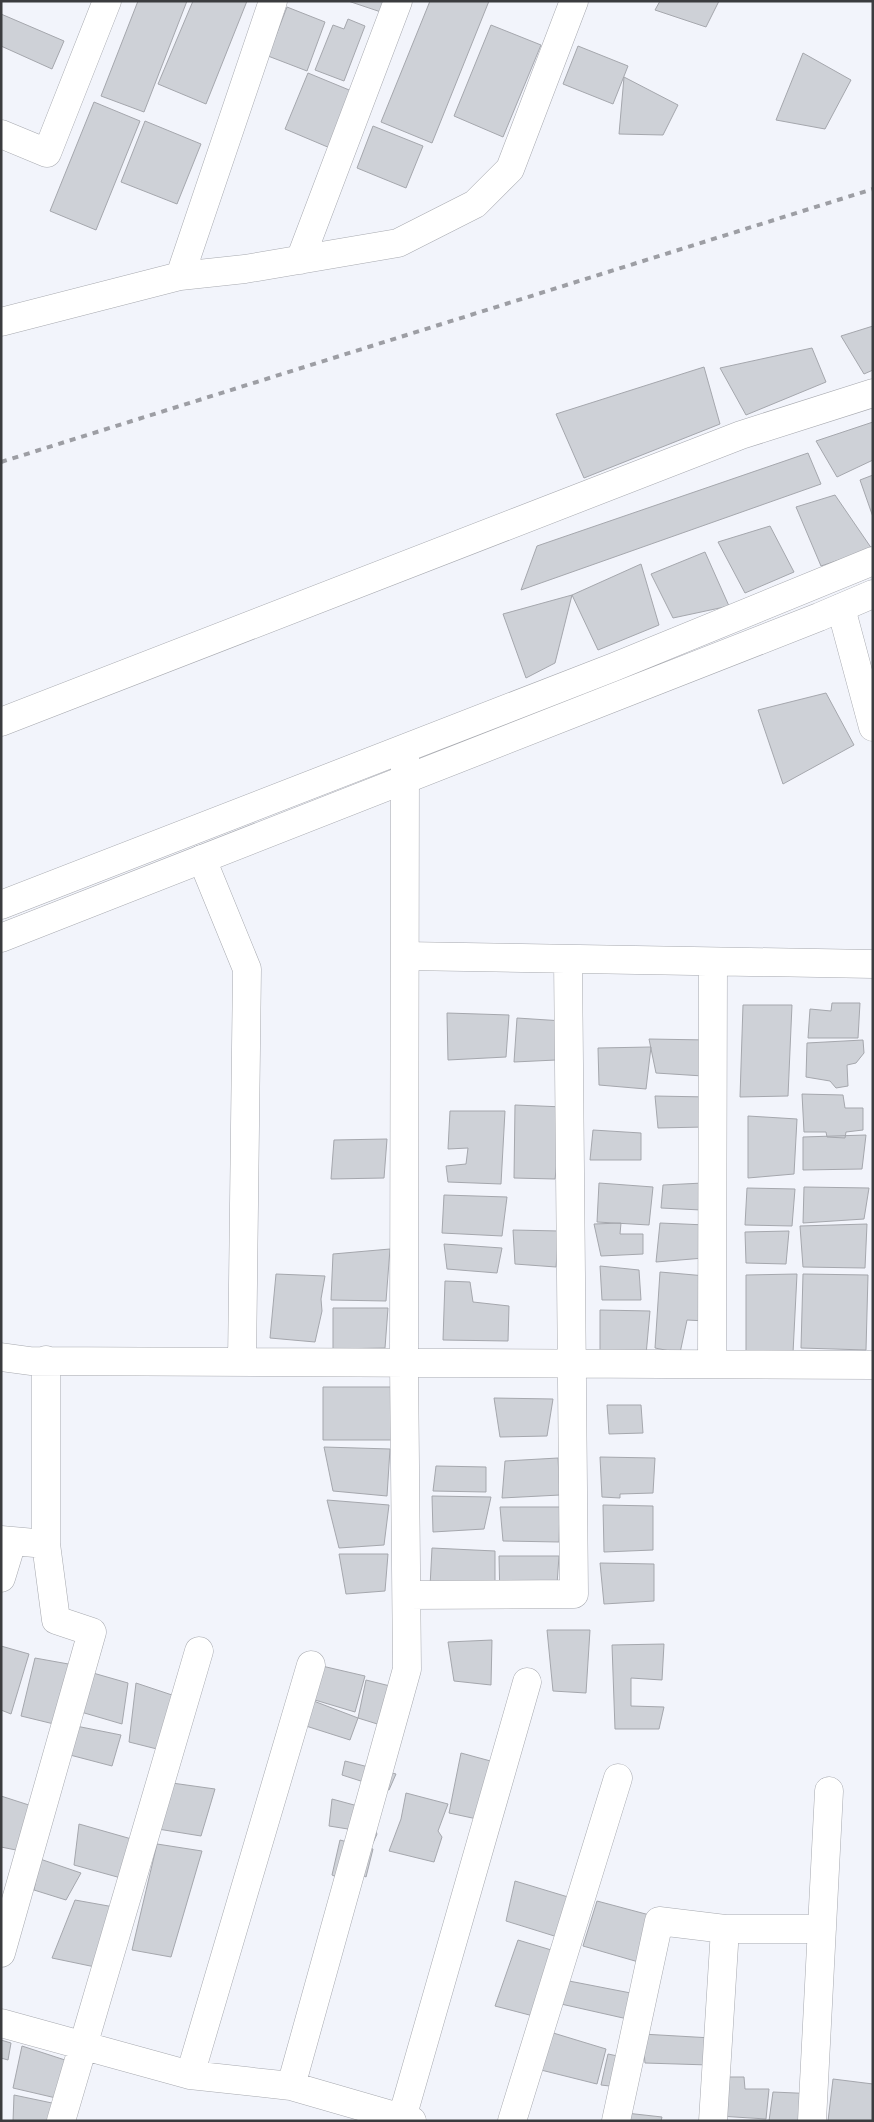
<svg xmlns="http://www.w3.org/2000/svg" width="874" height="2122" viewBox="0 0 874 2122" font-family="'PT Sans',sans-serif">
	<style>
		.building { fill: #ced1d7; stroke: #a5a7ad }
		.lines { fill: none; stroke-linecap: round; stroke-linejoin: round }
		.minor-casing { stroke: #a7a9af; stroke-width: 29 }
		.tertiary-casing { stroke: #a7a9af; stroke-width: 29 }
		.minor { stroke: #fff; stroke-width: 28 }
		.tertiary { stroke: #fff; stroke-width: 28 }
		.rail { stroke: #9d9ea4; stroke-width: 4; stroke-dasharray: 6 6; stroke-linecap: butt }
	</style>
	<rect width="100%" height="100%" fill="#f2f4fb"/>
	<path class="building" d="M138 1H187L144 112 101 96Z
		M193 1H247L206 104 158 84Z
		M348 1H388L384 13Z
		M430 1H489L432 143 381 122Z
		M660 1H719L706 27 655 10Z
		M287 7 325 22 307 71 268 56Z
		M1 14 64 41 52 69 1 46Z
		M348 19 365 26 344 81 315 70 333 25 344 29Z
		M491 25 541 45 503 137 454 116Z
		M578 46 628 66 613 104 563 84Z
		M803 53 851 80 825 129 776 120Z
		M308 73 354 92 330 148 285 129Z
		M624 77 678 105 663 135 619 134Z
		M94 102 140 121 96 230 50 211Z
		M145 121 201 144 177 204 121 182Z
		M373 126 423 146 406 188 357 168Z
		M873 326V370L864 374 841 336Z
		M812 348 826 382 746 415 720 368Z
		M704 367 720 424 584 478 556 414Z
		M873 422V460L837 477 816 441Z
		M808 453 821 484 521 590 537 546Z
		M873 475V517L860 480Z
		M835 495 872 549 821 566 796 507Z
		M770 526 794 572 745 593 718 542Z
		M705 552 729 606 673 618 651 574Z
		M641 564 659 625 598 650 572 595Z
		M572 595 555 663 526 678 503 614Z
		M826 693 854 745 783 784 758 710Z
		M832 1003H860L858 1038H808L810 1009 831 1011Z
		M743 1005H792L788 1096 740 1097Z
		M447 1013 509 1015 506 1057 448 1060Z
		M517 1018 563 1021 556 1060 514 1062Z
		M649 1039 707 1040 703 1076 656 1073Z
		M863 1040 864 1053 856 1063 847 1065 848 1086 836 1088 830 1081 806 1077 807 1043Z
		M651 1047 646 1089 599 1085 598 1048Z
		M802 1094 843 1095 845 1108H863V1130L846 1132 845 1138 827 1137 826 1132H804Z
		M655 1096 708 1097 704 1127 658 1128Z
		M515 1105 564 1107 555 1179 514 1178Z
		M450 1111H505L501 1184 448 1182 446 1166 466 1164 468 1148 448 1149Z
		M748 1116 797 1119 794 1174 748 1178Z
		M593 1130 641 1133V1160H590Z
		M866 1135 862 1169 803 1170V1137Z
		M387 1139 384 1178 331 1179 334 1140Z
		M599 1183 653 1187 649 1225 597 1222Z
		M703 1183 701 1210 661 1208 663 1185Z
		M804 1187 869 1188 864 1219 803 1223Z
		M747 1188 795 1189 792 1226 745 1225Z
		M444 1195 507 1197 502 1236 442 1233Z
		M621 1223 620 1234H643V1254L601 1256 594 1224Z
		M660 1223 706 1225 704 1258 656 1262Z
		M867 1224 865 1268 803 1267 800 1226Z
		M513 1230 559 1231 556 1267 515 1264Z
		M789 1231 786 1264 746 1263 745 1232Z
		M444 1244 502 1248 497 1273 447 1269Z
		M390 1249 386 1301 331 1300 333 1254Z
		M600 1266 639 1270 641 1300H602Z
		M660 1272 706 1276V1321L687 1320 680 1353 655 1348Z
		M276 1274 325 1276 321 1299 322 1311 315 1342 270 1338Z
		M797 1274 793 1353 746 1355V1275Z
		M803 1274 868 1275 866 1350 801 1348Z
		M445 1281 470 1282 473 1302 509 1306 508 1341 443 1340Z
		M333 1308H388L385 1348 333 1349Z
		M600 1310 650 1311 646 1355H600Z
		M323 1387H395L393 1440H323Z
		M494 1398 553 1399 547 1436 500 1437Z
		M607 1405H641L643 1433 609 1434Z
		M324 1447 390 1449 387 1496 333 1491Z
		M600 1457 655 1458 653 1493 620 1494V1498L602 1497Z
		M558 1458 560 1495 502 1498 505 1461Z
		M436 1466 486 1467V1492L433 1491Z
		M432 1496 491 1497 484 1529 433 1532Z
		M327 1500 389 1505 384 1545 339 1548Z
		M603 1505 653 1506V1550L604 1552Z
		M500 1507H560L559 1542 503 1541Z
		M432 1548 495 1551V1601L429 1606Z
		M339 1554H388L385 1591 346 1594Z
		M499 1556H559L556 1599 500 1601Z
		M600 1563 654 1564V1601L604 1604Z
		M547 1630H590L586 1693 553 1691Z
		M492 1640 491 1685 454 1681 448 1642Z
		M664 1644 662 1680 631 1678V1706L664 1707 659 1729H615L612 1645Z
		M1 1646 29 1654 11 1714 1 1710Z
		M35 1658 74 1665 58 1725 21 1716Z
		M322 1666 365 1676 355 1712 315 1700Z
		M93 1673 128 1683 122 1724 81 1712Z
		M366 1680 414 1692 400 1731 358 1718Z
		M136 1683 178 1697 161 1750 129 1742Z
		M311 1700 358 1718 350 1740 306 1726Z
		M76 1726 121 1735 112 1766 70 1755Z
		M461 1753 509 1766 491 1822 449 1813Z
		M345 1761 396 1774 389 1790 342 1775Z
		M172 1783 215 1789 201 1836 158 1829Z
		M406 1793 448 1804 438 1831 442 1837 434 1862 389 1851 401 1819Z
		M1 1796 35 1807 21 1851 1 1847Z
		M332 1799 380 1812 373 1827 377 1834 373 1843 348 1840V1829L329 1826Z
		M79 1824 135 1840 121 1878 74 1865Z
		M340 1840 373 1849 366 1877 358 1873 355 1885 332 1875Z
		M157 1844 202 1851 171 1957 132 1950Z
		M40 1859 81 1873 66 1900 34 1890Z
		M515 1881 578 1900 564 1939 506 1921Z
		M75 1900 114 1907 100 1968 52 1958Z
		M597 1901 657 1917 642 1963 583 1946Z
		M518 1940 558 1952 541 2018 495 2006Z
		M569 1981 641 1995 632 2020 561 2004Z
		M550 2032 606 2049 597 2084 541 2070Z
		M642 2034 712 2038 709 2065 645 2063Z
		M1 2040 11 2043 8 2060 1 2058Z
		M22 2046 65 2060 56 2098 13 2088Z
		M608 2054 627 2058 618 2087 601 2085Z
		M721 2077H744L745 2089H769L766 2119 719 2116Z
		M833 2079 873 2084V2121H828Z
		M773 2092 818 2094 817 2121H769Z
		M14 2095 52 2103 50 2121H13Z
		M626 2113 662 2117 661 2121H626Z"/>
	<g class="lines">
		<g class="minor-casing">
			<path id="minor" d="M1 134 47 153 107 1
				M300 260 398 1
				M180 276 273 1
				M1 322 180 276 245 269 398 243 475 204 510 169 574 1
				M841 608 873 727
				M1 722 741 435 873 393
				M202 859 247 969 242 1362
				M405 956 873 964
				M1 1357 30 1361 873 1365
				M712 1364 713 962
				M1 1540 46 1544V1360
				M1 1578 12 1542
				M407 1595 574 1594 568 959
				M1 1953 92 1632 56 1620 46 1544
				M1 2023 190 2075 291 2086 412 2121
				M190 2075 311 1665
				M291 2086 407 1669 404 1363 405 757
				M402 2118 527 1682
				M61 2121 199 1651
				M512 2121 618 1778
				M616 2121 659 1921 725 1929H822
				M713 2121 725 1929
				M812 2121 829 1791"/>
		</g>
		<g class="tertiary-casing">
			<path id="tertiary" d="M1 905 614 667 873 561
				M1 938 819 617 873 594"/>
		</g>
		<use href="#minor" class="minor"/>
		<use href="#tertiary" class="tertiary"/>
		<path class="rail" d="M1 462 873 189"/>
	</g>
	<rect width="874" height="2122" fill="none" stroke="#3b3c3f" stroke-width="5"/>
</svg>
